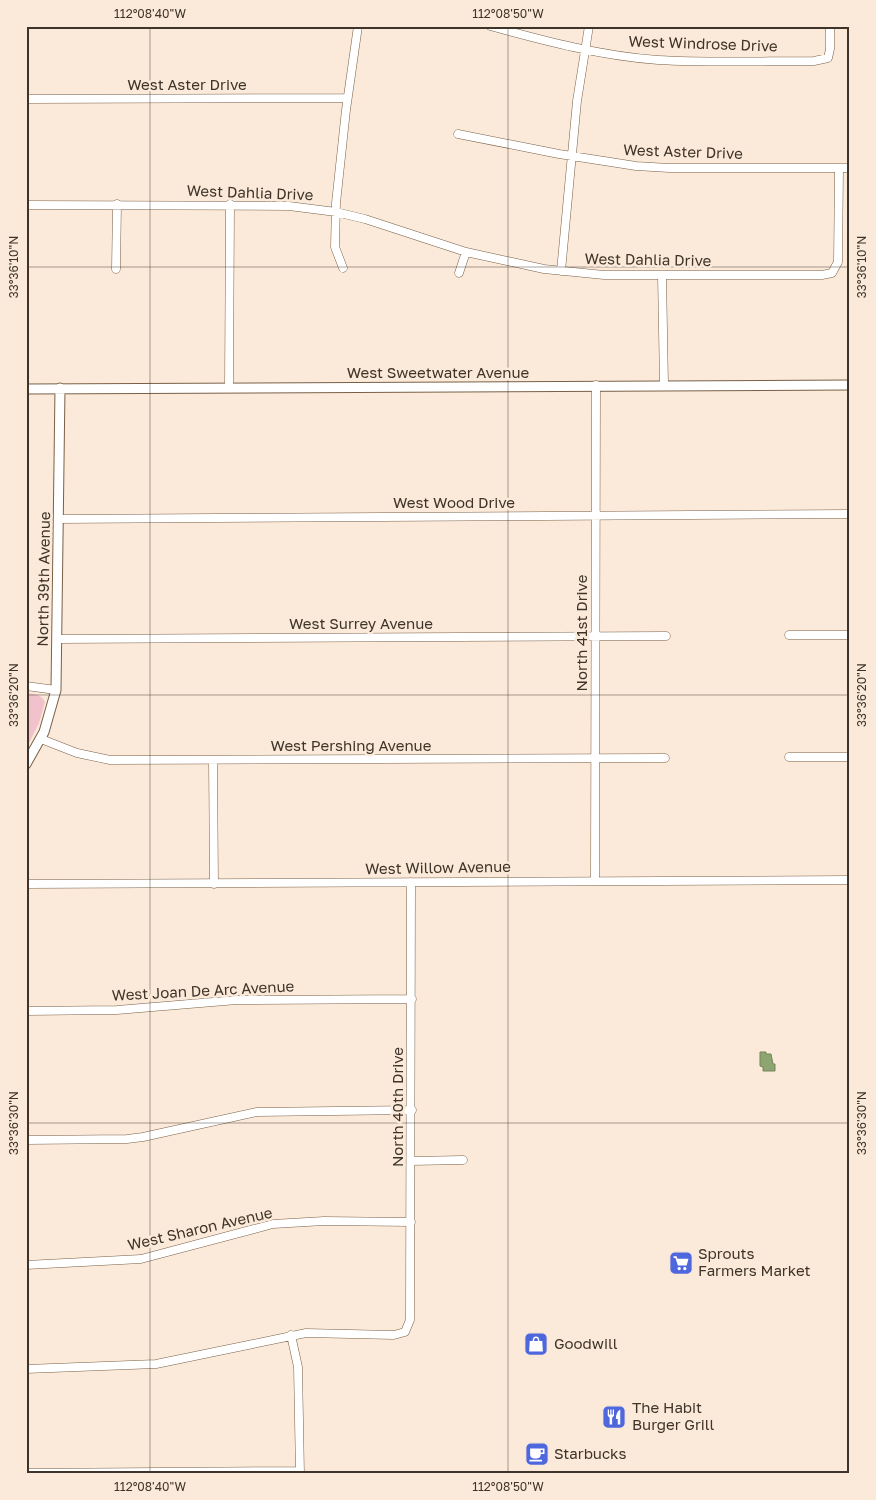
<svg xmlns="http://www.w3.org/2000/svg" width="876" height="1500" viewBox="0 0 876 1500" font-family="'Golos Text',sans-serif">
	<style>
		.green { fill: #f2c2cc }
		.water { fill: #8da671; stroke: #76845b }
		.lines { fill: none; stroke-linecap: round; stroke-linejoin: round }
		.minor-casing { stroke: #796047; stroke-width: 9 }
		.tertiary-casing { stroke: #796047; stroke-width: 11 }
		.minor { stroke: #fff; stroke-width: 8 }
		.tertiary { stroke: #fff; stroke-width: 9 }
		.ticks { fill: none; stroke: #3f3429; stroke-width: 1; stroke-opacity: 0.45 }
		.labels { text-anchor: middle; stroke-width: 5; stroke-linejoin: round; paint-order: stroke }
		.street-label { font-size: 15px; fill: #3f3429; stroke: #fbead9 }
		.poi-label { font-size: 15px; fill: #3f3429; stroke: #fbead9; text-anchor: start }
		.neatline { fill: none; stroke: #3f3429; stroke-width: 2 }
		.ticks-label { font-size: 12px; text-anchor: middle; fill: #3f3429 }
	</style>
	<rect width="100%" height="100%" fill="#fbead9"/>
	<path class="green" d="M26 693C34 694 41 694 45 702L39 723 26 749Z"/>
	<path class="water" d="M760 1052H766V1054H771L773 1064H775V1071H763V1067L760 1066Z"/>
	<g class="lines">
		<g class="minor-casing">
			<path id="minor" d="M490 26C545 41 601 56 658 60 710 63 762 61 814 61L828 58 830 49V26
				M26 99 347 98
				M458 134 559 154 636 166 669 168H850
				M26 205 289 206 336 212 365 219 466 252 544 269 604 275H822L832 273 838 262 839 168
				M343 268 335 247 336 203 346 110 358 26
				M116 269 117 204
				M561 271 577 101 589 26
				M459 273 466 252
				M662 275 664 385
				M229 388 230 204
				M58 519 850 514
				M789 635H850
				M57 639 666 636
				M26 686 56 690
				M41 739 77 753 110 760 665 758
				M789 757H850
				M213 760 214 884
				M595 880 596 385
				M26 884 850 880
				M26 1011 117 1010 237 1000 412 999
				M26 1140 127 1139 143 1137 257 1112 412 1110
				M411 1161 463 1160
				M26 1265 141 1259 273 1224 324 1221 411 1222
				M291 1335 298 1367 300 1474
				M26 1369 156 1364 306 1333 394 1335 405 1332 410 1320 411 882
				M26 1473 300 1471"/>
		</g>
		<g class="tertiary-casing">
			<path id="tertiary" d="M26 389 850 385
				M26 764 44 732 56 690 60 388"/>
		</g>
		<use href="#minor" class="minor"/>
		<use href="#tertiary" class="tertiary"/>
	</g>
	<path class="ticks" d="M150 26V1474M508 26V1474M26 267H850M26 695H850M26 1123H850"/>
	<defs>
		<g id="supermarket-square" transform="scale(1.25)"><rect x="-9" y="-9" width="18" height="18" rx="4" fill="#4f67dc" stroke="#fbead9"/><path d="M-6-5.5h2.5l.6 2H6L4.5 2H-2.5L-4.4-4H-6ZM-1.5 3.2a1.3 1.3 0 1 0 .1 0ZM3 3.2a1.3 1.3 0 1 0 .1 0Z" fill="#fff"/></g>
		<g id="shop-square" transform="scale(1.25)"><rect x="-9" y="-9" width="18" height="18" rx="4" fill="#4f67dc" stroke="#fbead9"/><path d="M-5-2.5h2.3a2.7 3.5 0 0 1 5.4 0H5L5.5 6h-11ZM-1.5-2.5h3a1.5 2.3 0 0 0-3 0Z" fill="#fff"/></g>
		<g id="restaurant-square" transform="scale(1.25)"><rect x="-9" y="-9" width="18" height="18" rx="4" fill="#4f67dc" stroke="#fbead9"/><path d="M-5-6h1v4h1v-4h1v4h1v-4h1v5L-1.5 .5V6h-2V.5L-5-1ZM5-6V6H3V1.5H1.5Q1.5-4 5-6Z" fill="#fff"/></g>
		<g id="cafe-square" transform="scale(1.25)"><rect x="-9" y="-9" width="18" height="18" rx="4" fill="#4f67dc" stroke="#fbead9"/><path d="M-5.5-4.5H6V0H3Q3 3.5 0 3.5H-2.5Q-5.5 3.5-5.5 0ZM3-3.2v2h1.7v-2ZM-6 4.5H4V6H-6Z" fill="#fff"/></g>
	</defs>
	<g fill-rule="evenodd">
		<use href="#supermarket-square" x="681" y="1263"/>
		<use href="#shop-square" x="536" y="1344"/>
		<use href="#restaurant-square" x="614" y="1417"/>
		<use href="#cafe-square" x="537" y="1454"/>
	</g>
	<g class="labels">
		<g class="street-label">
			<text transform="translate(703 44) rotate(2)" y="5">West Windrose Drive</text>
			<text x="187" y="90">West Aster Drive</text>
			<text transform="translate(683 152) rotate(2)" y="5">West Aster Drive</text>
			<text transform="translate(250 193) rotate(2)" y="5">West Dahlia Drive</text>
			<text transform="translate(648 260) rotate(1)" y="5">West Dahlia Drive</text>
			<text x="438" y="378">West Sweetwater Avenue</text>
			<text x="454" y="508">West Wood Drive</text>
			<text transform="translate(44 579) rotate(-89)" y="5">North 39th Avenue</text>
			<text x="361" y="629">West Surrey Avenue</text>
			<text transform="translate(582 633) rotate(-90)" y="5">North 41st Drive</text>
			<text x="351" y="751">West Pershing Avenue</text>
			<text transform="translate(438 868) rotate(-1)" y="5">West Willow Avenue</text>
			<text transform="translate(203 991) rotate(-3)" y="5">West Joan De Arc Avenue</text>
			<text transform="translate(398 1107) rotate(-90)" y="5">North 40th Drive</text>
			<text transform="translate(200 1229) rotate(-13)" y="5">West Sharon Avenue</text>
		</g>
		<g class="poi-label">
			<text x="698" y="1259">Sprouts<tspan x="698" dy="17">Farmers Market</tspan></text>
			<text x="554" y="1349">Goodwill</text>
			<text x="632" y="1413">The Habit<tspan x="632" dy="17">Burger Grill</tspan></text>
			<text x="554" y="1459">Starbucks</text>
		</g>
	</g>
	<rect width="876" height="1500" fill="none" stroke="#fbead9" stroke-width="55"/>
	<rect x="28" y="28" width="820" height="1444" class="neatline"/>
	<g class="ticks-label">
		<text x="150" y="18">112°08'40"W</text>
		<text x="508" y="18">112°08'50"W</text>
		<text transform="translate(862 267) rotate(-90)" y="4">33°36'10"N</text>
		<text transform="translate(14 267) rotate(-90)" y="4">33°36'10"N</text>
		<text transform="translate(862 695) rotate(-90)" y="4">33°36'20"N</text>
		<text transform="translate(14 695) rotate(-90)" y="4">33°36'20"N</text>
		<text transform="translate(862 1123) rotate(-90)" y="4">33°36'30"N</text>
		<text transform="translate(14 1123) rotate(-90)" y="4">33°36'30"N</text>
		<text x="150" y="1491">112°08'40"W</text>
		<text x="508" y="1491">112°08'50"W</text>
	</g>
</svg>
